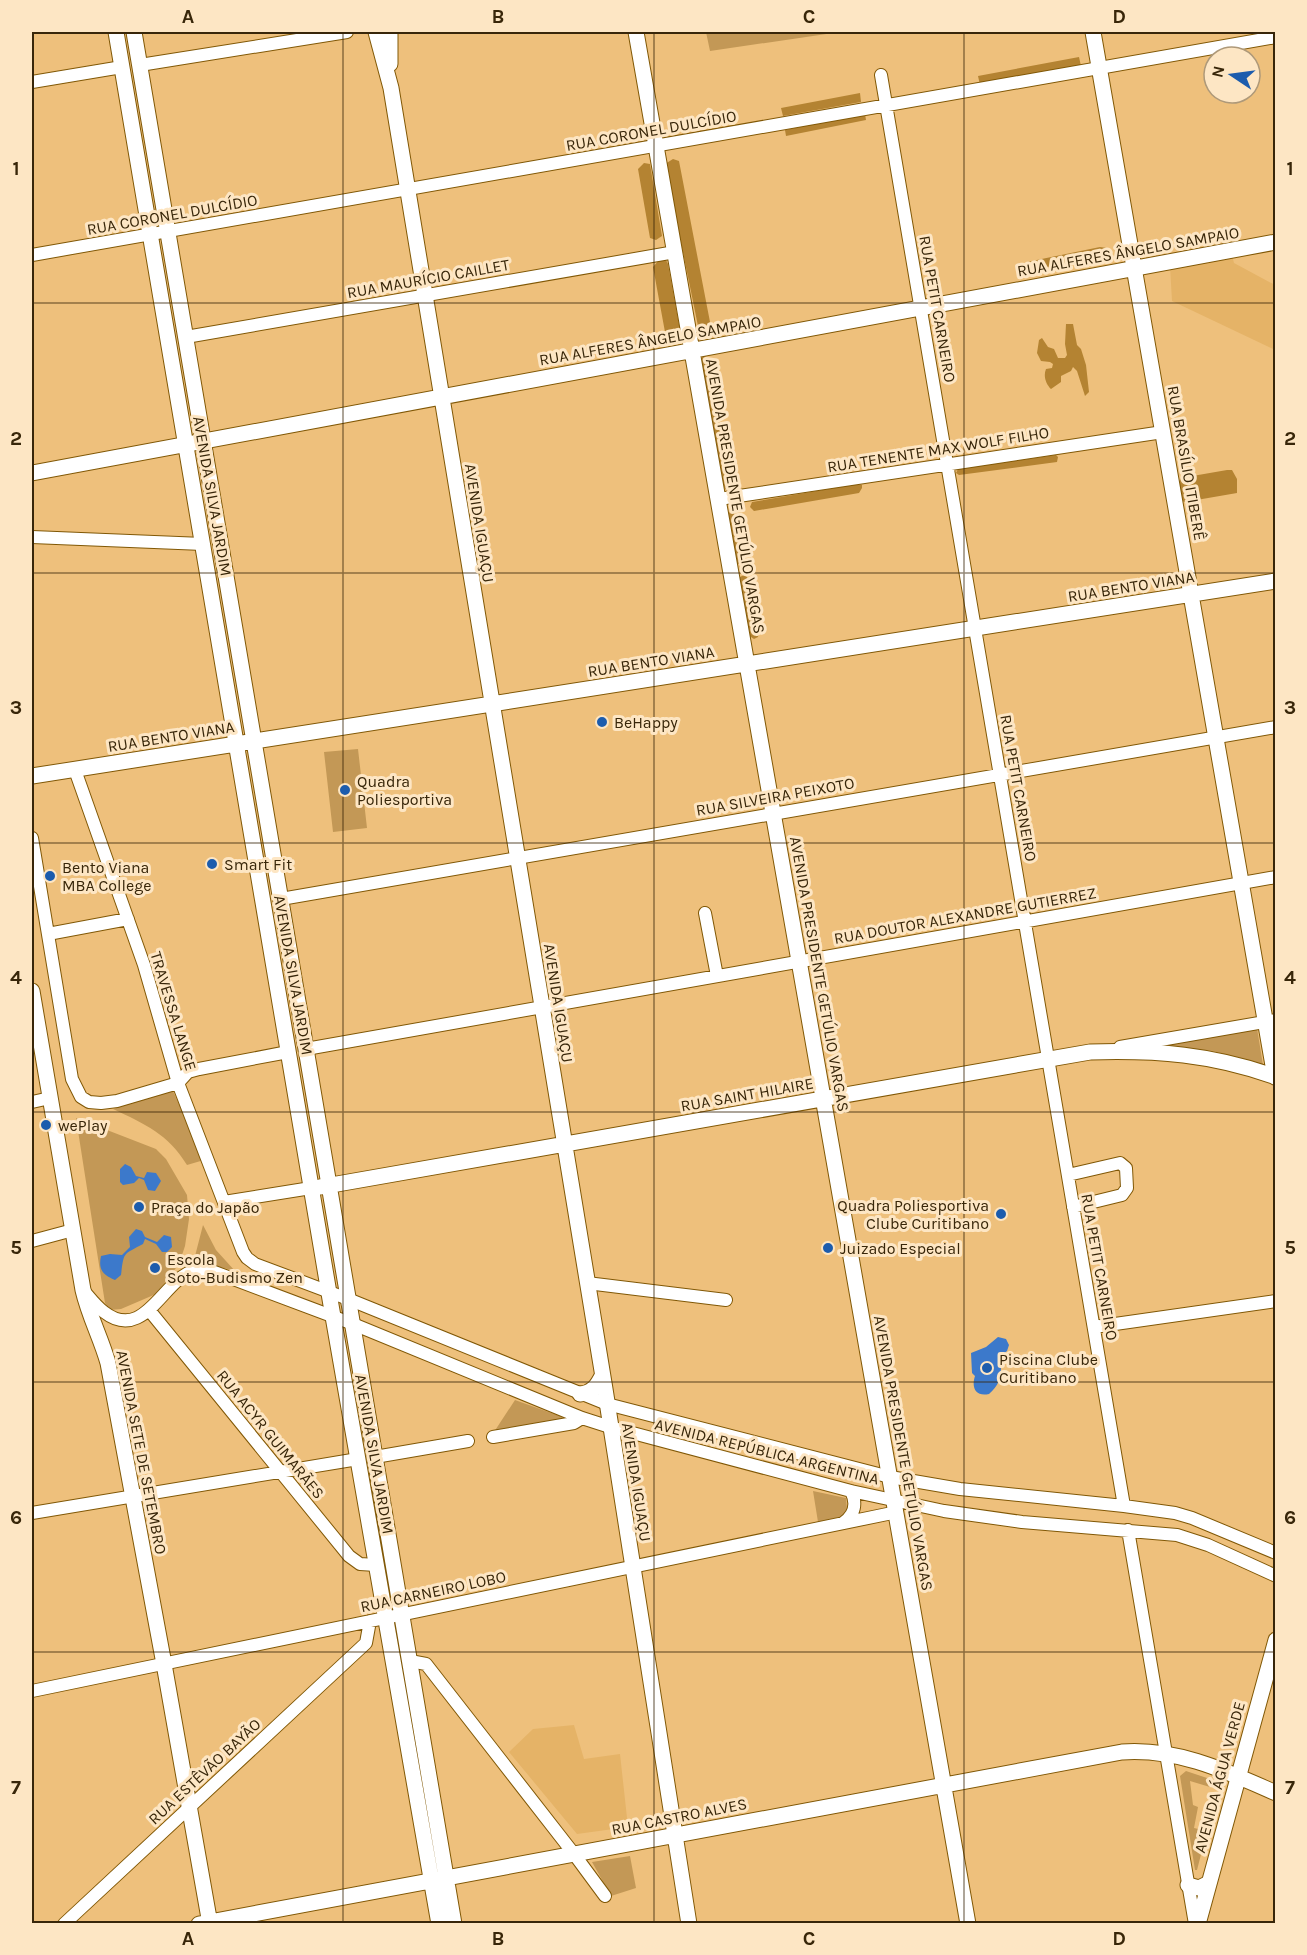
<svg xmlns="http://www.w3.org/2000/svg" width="1307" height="1955" viewBox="0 0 1307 1955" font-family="Karla,sans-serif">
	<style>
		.built { fill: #e5b367 }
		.green { fill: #c39856 }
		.forest { fill: #b48332 }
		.water { fill: #3c79cb }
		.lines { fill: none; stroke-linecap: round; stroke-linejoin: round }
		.minor-casing { stroke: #815806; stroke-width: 14 }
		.major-casing { stroke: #815806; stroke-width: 17 }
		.minor { stroke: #fff; stroke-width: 12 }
		.major { stroke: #fff; stroke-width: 15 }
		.grid { fill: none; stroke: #382609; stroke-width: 1.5; stroke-opacity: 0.55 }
		.poi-dot { fill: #1c5cad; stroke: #fde6c4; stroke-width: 2 }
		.labels { text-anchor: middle; stroke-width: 6; stroke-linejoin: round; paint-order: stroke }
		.street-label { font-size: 16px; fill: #382609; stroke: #fde6c4 }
		.poi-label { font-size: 16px; fill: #382609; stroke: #fde6c4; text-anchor: start }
		.neatline { fill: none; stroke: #382609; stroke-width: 2 }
		.grid-label { font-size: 20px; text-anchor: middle; font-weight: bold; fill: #382609 }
	</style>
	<rect width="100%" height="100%" fill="#eec07c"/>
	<path class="built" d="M1232 255 1234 263 1275 285V350L1172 301 1170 266Z
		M574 1725 584 1759 620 1754 628 1827 577 1834 509 1752 533 1729Z"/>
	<path class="green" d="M706 32H840L710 51Z
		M358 749 367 828 333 832 324 752Z
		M1257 1028 1263 1065 1213 1051 1161 1045Z
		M173 1091 204 1160 187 1165C168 1134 145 1124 113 1109Z
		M76 1118 156 1149 166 1159 187 1195 189 1219 185 1246 179 1264 156 1294 121 1309 110 1310 105 1303Z
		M203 1225 216 1250 235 1271 194 1260Z
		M515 1400 568 1419 494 1432Z
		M813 1491 846 1498 847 1509 844 1516 818 1522Z
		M1186 1771 1216 1781 1210 1787 1190 1781 1193 1805 1198 1807 1194 1828 1207 1831 1197 1870H1195L1180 1776Z
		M630 1856 636 1888 611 1896 592 1862Z"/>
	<path class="forest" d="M1079 57 1081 66 980 85 978 76Z
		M860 93 861 102 783 116 781 108Z
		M865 114 866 120 786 136 785 130Z
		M673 159 679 161 710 322 708 326 700 328 698 326 665 164Z
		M644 163 650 164 662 236 656 240 650 238 638 169Z
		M1100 247 1107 248V253L1101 257 1028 271 1024 270V264L1027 262Z
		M659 260H666L668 264 680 330 679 334 668 336 665 332 653 267Z
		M1066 324H1073L1077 345 1081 349 1086 365 1089 392 1085 396 1077 371 1073 367 1071 371 1061 376V382L1051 389C1046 384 1043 376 1046 369L1052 368 1053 364 1050 362 1041 361 1037 353 1039 340 1042 338 1048 347 1054 349 1058 358H1065L1067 355 1065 344Z
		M705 356 708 359 732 490 729 492 724 488 702 363V357Z
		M1056 455 1058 457 1057 462 959 475 956 473 958 469Z
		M1227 470H1232L1237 479V493L1185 502 1182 501 1179 482 1181 478Z
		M858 484 862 485V488L859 493 754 511 750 507 752 502Z
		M734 512 744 559 740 564H737L726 513Z
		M744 575 747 577 759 633 758 637 754 639 748 635 738 578Z"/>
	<path class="water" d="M125 1164 131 1167 136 1176 144 1178 147 1172 156 1173 161 1181 155 1191 148 1190 144 1180 139 1178 134 1183 123 1185 120 1182V1169Z
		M136 1229 142 1231 145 1237 157 1242 164 1235 171 1237 172 1247 167 1252H162L156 1244 145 1239 143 1244C123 1255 124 1251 121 1275L115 1280C103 1275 98 1270 101 1256L110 1254 122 1255 130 1247 129 1237Z
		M998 1337 1006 1339 1009 1345 1007 1351 1000 1357C1002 1372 1002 1383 989 1394 976 1397 971 1388 975 1376L972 1373 971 1353 986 1347Z"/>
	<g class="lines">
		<g class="minor-casing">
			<path id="minor" d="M140 65 347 32
				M881 75 1124 1506
				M32 82 122 67
				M32 255 1276 37
				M186 337 675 252
				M719 499 1163 432
				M32 537 203 544
				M75 770 144 965 178 1083 243 1252 247 1258 255 1264 348 1299 607 1404 890 1477 960 1489 1124 1506 1175 1513 1192 1518 1276 1553
				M32 838 72 1079 81 1097 89 1102 101 1103 117 1101 178 1083 188 1072 199 1069 288 1052
				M281 899 1276 727
				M705 913 717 976
				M48 934 128 919
				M1120 1047 1276 1020
				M306 1049 1276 877
				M32 1102 50 1098
				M1068 1175 1120 1163 1126 1168 1127 1188 1122 1195 1073 1207
				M224 1202 311 1188
				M32 1241 73 1230
				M587 1283 726 1300
				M84 1291C90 1298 96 1306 104 1312 144 1343 163 1280 193 1271 199 1269 206 1270 212 1271L353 1324 582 1418 610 1427 851 1491 944 1511 1022 1522 1177 1535 1208 1545 1276 1576
				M149 1310 349 1556 360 1564 376 1565
				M1094 1327 1276 1301
				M493 1437 574 1423 582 1418
				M375 1457 468 1441
				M32 1513 358 1459
				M843 1523C855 1515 857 1503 851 1491
				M1128 1530 1195 1924
				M410 1661 426 1664 574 1854 605 1896
				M32 1691 897 1512
				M64 1924 366 1643 370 1621"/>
		</g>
		<g class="major-casing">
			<path id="major" d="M116 32 331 1305 439 1924
				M134 32 454 1924
				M376 32 391 88 605 1389 689 1924
				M390 32V64
				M636 32 968 1924
				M1093 32 1275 1077
				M32 473 1276 242
				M32 776 1276 581
				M32 991 83 1290C89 1316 101 1338 108 1363L164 1664 210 1924
				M320 1187 1090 1052C1156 1050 1212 1054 1276 1077
				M580 1394C592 1393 597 1386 602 1376
				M1188 1885 1199 1888 1209 1883
				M199 1924 1122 1752C1178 1748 1226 1771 1276 1793
				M1198 1924 1276 1640"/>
		</g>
		<use href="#minor" class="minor"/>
		<use href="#major" class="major"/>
	</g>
	<path class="grid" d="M343 32V1924M654 32V1924M964 32V1924M32 303H1276M32 573H1276M32 843H1276M32 1112H1276M32 1382H1276M32 1652H1276"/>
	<g class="poi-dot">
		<circle cx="602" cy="722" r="6"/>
		<circle cx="345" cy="790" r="6"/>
		<circle cx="212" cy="864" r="6"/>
		<circle cx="50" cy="876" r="6"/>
		<circle cx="46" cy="1125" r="6"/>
		<circle cx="139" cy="1207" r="6"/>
		<circle cx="1001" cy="1214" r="6"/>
		<circle cx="828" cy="1248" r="6"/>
		<circle cx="155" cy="1268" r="6"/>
		<circle cx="987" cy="1368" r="6"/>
	</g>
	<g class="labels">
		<g class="street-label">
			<text transform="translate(651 130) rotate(-10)" y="6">RUA CORONEL DULCÍDIO</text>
			<text transform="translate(172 214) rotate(-10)" y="6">RUA CORONEL DULCÍDIO</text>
			<text transform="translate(1128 251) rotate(-10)" y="6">RUA ALFERES ÂNGELO SAMPAIO</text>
			<text transform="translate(428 278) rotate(-10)" y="6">RUA MAURÍCIO CAILLET</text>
			<text transform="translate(938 309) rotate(80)" y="6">RUA PETIT CARNEIRO</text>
			<text transform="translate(650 340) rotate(-10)" y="6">RUA ALFERES ÂNGELO SAMPAIO</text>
			<text transform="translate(938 449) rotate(-9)" y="6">RUA TENENTE MAX WOLF FILHO</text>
			<text transform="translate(1187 463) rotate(80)" y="6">RUA BRASÍLIO ITIBERÊ</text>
			<text transform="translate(213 496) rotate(80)" y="6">AVENIDA SILVA JARDIM</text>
			<text transform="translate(736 496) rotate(80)" y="6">AVENIDA PRESIDENTE GETÚLIO VARGAS</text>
			<text transform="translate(480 523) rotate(81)" y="6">AVENIDA IGUAÇU</text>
			<text transform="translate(1131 586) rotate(-9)" y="6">RUA BENTO VIANA</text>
			<text transform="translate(651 661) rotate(-9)" y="6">RUA BENTO VIANA</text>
			<text transform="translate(171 736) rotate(-9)" y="6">RUA BENTO VIANA</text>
			<text transform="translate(1019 788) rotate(80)" y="6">RUA PETIT CARNEIRO</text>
			<text transform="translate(775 796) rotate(-10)" y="6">RUA SILVEIRA PEIXOTO</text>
			<text transform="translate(965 915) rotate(-10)" y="6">RUA DOUTOR ALEXANDRE GUTIERREZ</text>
			<text transform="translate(820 974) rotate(80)" y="6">AVENIDA PRESIDENTE GETÚLIO VARGAS</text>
			<text transform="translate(294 975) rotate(80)" y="6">AVENIDA SILVA JARDIM</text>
			<text transform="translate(559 1003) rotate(81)" y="6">AVENIDA IGUAÇU</text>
			<text transform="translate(174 1011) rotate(73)" y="6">TRAVESSA LANGE</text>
			<text transform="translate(747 1094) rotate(-10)" y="6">RUA SAINT HILAIRE</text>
			<text transform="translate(1100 1267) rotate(80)" y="6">RUA PETIT CARNEIRO</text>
			<text transform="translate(271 1434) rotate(51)" y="6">RUA ACYR GUIMARÃES</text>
			<text transform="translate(767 1451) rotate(14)" y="6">AVENIDA REPÚBLICA ARGENTINA</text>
			<text transform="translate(142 1452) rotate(79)" y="6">AVENIDA SETE DE SETEMBRO</text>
			<text transform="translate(904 1453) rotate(80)" y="6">AVENIDA PRESIDENTE GETÚLIO VARGAS</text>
			<text transform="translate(375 1454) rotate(80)" y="6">AVENIDA SILVA JARDIM</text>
			<text transform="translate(637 1482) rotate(81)" y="6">AVENIDA IGUAÇU</text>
			<text transform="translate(433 1591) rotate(-12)" y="6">RUA CARNEIRO LOBO</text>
			<text transform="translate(204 1771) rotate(-43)" y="6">RUA ESTÊVÃO BAYÃO</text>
			<text transform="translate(1219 1777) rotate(-75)" y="6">AVENIDA ÁGUA VERDE</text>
			<text transform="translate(679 1816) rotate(-11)" y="6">RUA CASTRO ALVES</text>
		</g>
		<g class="poi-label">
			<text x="614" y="728">BeHappy</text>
			<text x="357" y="787">Quadra<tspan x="357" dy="18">Poliesportiva</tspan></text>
			<text x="224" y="870">Smart Fit</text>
			<text x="62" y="873">Bento Viana<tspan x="62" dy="18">MBA College</tspan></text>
			<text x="58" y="1131">wePlay</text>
			<text x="989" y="1211" text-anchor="end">Quadra Poliesportiva<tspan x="989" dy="18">Clube Curitibano</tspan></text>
			<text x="151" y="1213">Praça do Japão</text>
			<text x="840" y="1254">Juizado Especial</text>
			<text x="167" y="1265">Escola<tspan x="167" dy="18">Soto-Budismo Zen</tspan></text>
			<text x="999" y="1365">Piscina Clube<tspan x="999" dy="18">Curitibano</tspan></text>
		</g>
	</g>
	<rect width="1307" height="1955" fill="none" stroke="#fde6c4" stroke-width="66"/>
	<g transform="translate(1232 75) rotate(283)"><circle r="28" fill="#fde6c4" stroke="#ae9979" stroke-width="1.5"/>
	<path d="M0-4.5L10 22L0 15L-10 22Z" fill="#1c5cad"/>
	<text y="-9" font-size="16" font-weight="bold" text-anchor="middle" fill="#382609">N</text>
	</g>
	<rect x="33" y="33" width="1241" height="1889" class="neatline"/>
	<g class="grid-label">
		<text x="188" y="23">A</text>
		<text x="498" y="23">B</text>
		<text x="809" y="23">C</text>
		<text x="1119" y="23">D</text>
		<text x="16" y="175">1</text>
		<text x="1290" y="175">1</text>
		<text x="16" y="445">2</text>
		<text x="1290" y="445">2</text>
		<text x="16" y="714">3</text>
		<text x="1290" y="714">3</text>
		<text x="16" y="984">4</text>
		<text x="1290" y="984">4</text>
		<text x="16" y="1254">5</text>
		<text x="1290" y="1254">5</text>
		<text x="16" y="1524">6</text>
		<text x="1290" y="1524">6</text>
		<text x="16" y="1794">7</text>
		<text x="1290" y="1794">7</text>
		<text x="188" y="1945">A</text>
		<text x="498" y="1945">B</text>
		<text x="809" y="1945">C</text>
		<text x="1119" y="1945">D</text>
	</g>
</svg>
